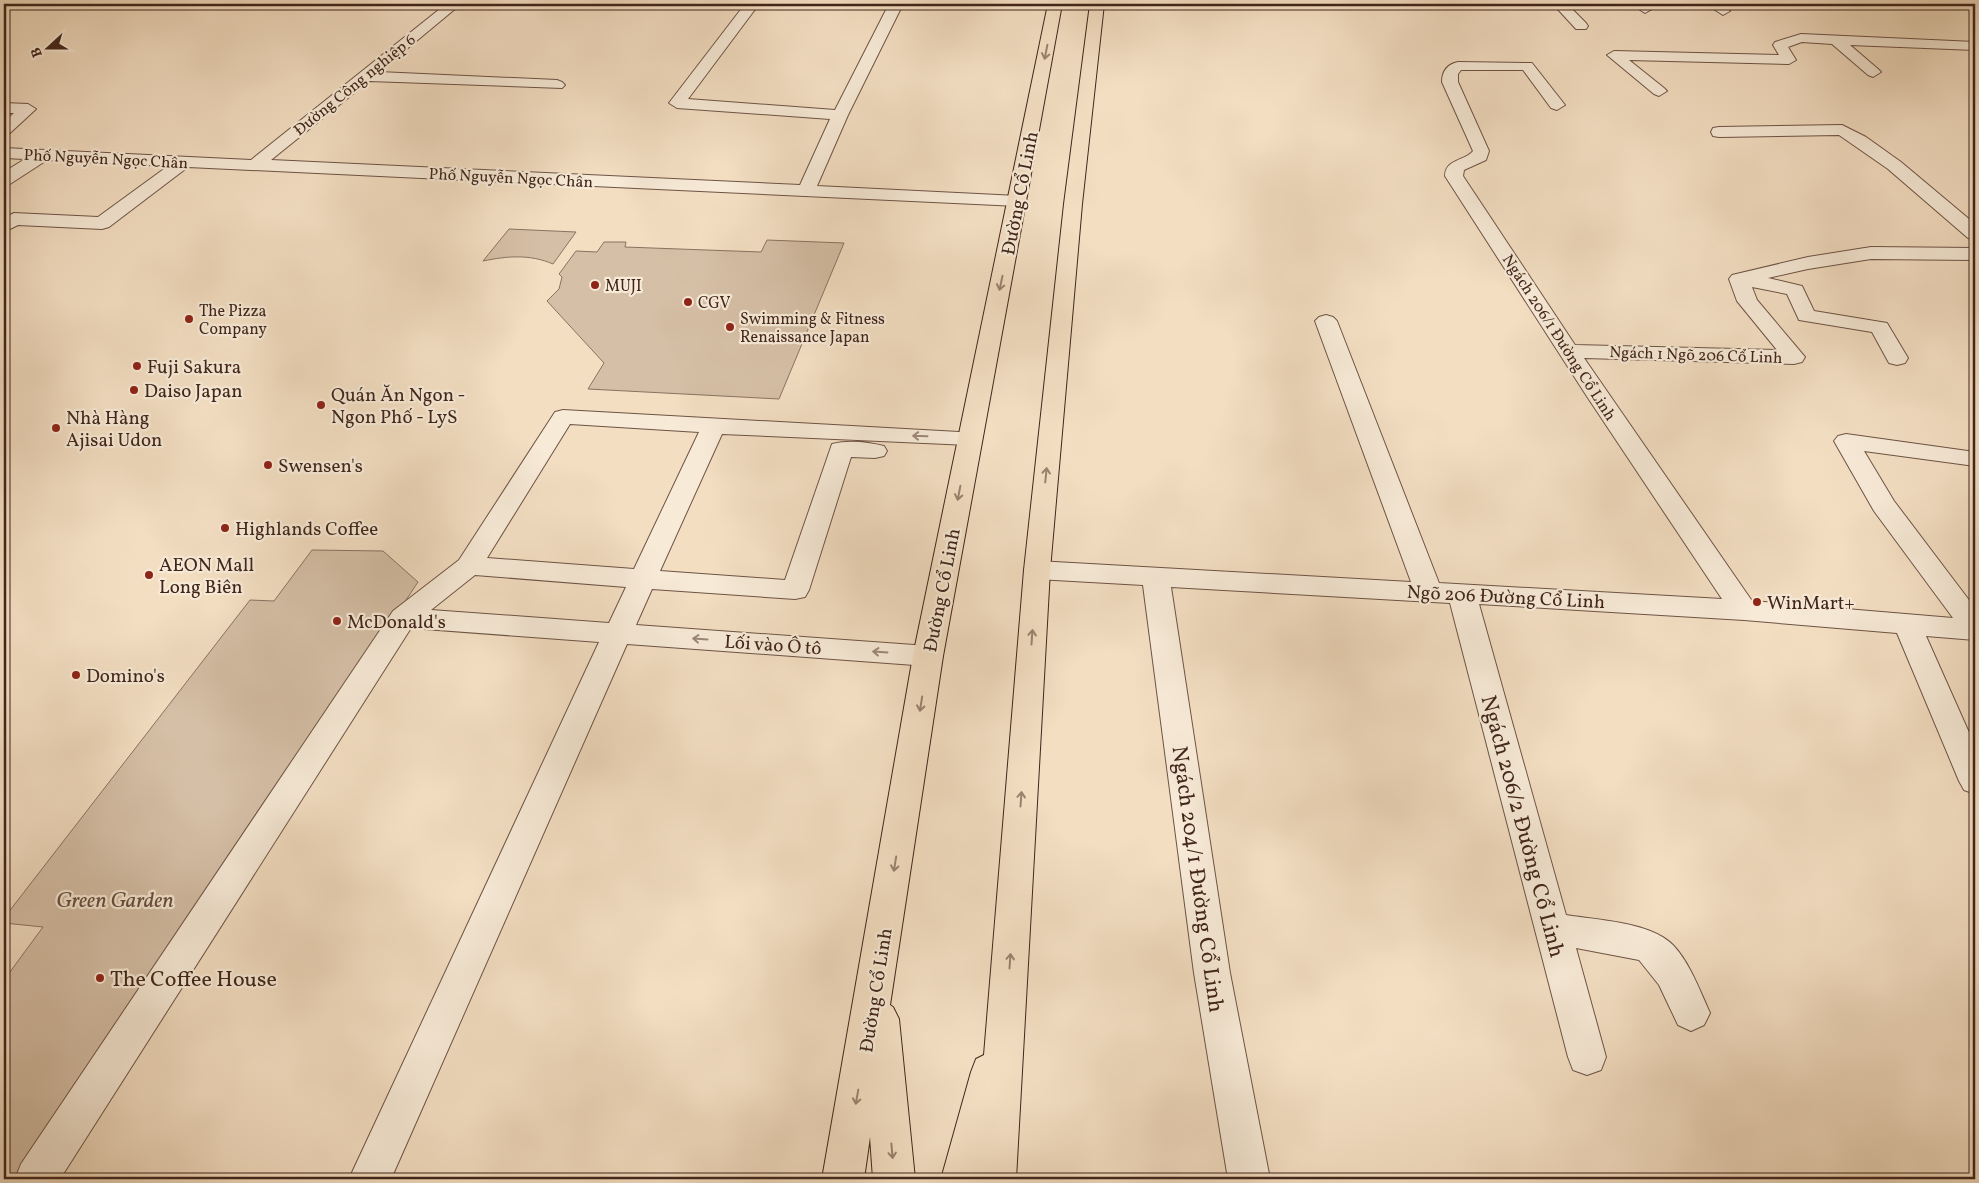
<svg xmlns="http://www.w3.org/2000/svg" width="1979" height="1183" viewBox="0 0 1979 1183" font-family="Vollkorn,serif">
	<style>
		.green { fill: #d5bfa6; stroke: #8b7260 }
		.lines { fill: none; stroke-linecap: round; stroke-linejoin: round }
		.minor-casing { stroke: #6e5345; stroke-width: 2 }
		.major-casing { stroke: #41251b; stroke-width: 2 }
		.minor { fill: #f7ead7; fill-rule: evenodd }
		.major { fill: #f3dec2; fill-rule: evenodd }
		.oneway { stroke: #9a826e }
		.oneway2 { stroke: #9c8879 }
		.poi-dot { fill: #8f2418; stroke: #f7ead7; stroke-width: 2 }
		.labels { text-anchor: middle; stroke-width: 4.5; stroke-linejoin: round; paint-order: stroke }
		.far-street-label { font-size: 16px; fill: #41251b; stroke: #f7ead7 }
		.far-poi-label { font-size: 16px; fill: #41251b; stroke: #f7ead7; text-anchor: start }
		.street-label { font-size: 19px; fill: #41251b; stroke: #f7ead7 }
		.poi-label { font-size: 19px; fill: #41251b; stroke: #f7ead7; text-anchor: start }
		.near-street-label { font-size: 22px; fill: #41251b; stroke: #f7ead7 }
		.near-park-label { font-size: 22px; font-style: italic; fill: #664c3e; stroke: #f7ead7 }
		.near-poi-label { font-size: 22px; fill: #41251b; stroke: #f7ead7; text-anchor: start }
	</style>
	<rect width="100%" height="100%" fill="#f3dec2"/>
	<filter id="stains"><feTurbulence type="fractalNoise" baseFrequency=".004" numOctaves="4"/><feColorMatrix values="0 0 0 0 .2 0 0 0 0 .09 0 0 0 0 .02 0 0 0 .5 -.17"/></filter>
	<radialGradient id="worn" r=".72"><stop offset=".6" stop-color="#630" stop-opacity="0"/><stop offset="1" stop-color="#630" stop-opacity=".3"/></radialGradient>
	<path class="green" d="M509 229 576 232 553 264C530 254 507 256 483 261Z
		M767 240 844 243 779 399 588 389 604 363 547 301 559 289 562 277 559 274 576 251 597 252 604 242H626L625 247 761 252Z
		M312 550 383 551 418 582 21 1179H4V980L43 927 4 923V918L250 600 274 601Z"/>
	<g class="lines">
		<g class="minor-casing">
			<path id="minor" d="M446 4H461L379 72 557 80 562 82 565 85 562 88 369 81 271 160 800 185 830 119 677 108 669 103 745 4H759L688 99 835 110 889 4H903L848 115 817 186 1018 196 1024 197 1027 201 1024 205 1018 206 188 167 109 227 102 229 18 225 4 232V218L14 213 98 217 168 166 47 160 10 184 4 185V172L25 159 4 158V148L251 160Z
				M1553 4H1567L1586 23 1588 26 1586 29H1576Z
				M1631 4H1646L1652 9 1645 13Z
				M1706 4H1722L1730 11 1723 15Z
				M1801 34 1975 42V50L1850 45 1878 69 1881 72 1873 77 1868 75 1832 44 1802 42 1788 47 1796 60 1789 64 1629 60 1664 88 1667 91 1659 96 1654 94 1607 55 1614 51 1779 55 1773 45 1775 42Z
				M1458 62 1532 63 1565 105 1557 110 1551 108 1523 70H1461L1458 74V82L1489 151 1486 160 1464 170 1463 176 1575 345 1777 350 1737 301 1729 279 1732 275 1808 257 1871 247 1975 248V260L1871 259 1808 269 1768 278 1802 286 1814 311 1887 323 1908 358 1905 363 1897 365 1889 363 1872 332 1799 320 1787 294 1752 287 1757 300 1805 357 1802 362 1794 364 1584 358 1752 601 1953 618 1874 511 1834 441 1838 436 1846 434 1975 452V466L1864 451 1894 501 1975 608V640L1926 636 1975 746V794L1964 790 1959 781 1897 633 1744 620 1479 604 1566 915C1597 920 1650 922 1673 945 1690 963 1700 991 1710 1013L1704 1025 1691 1031 1678 1025 1659 985 1639 960 1576 948 1606 1057 1601 1070 1587 1075 1573 1070 1568 1057 1450 603 1171 587 1230 973 1270 1179H1228L1194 973 1143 585 1037 579 1027 576 1024 570 1027 564 1037 561 1411 582 1315 321 1319 317 1326 315 1333 317 1337 321 1439 583 1722 599 1586 395 1445 176C1445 159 1465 161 1473 151L1442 82C1442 71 1448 64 1458 62Z
				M4 103 28 104 36 109 10 133 4 135V122L14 113H4Z
				M1842 125 1866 137 1901 162 1975 224V240L1968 238 1888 169 1839 135 1719 137 1713 136 1711 132 1713 128 1719 127Z
				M563 410 977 433 981 438 977 443 969 445 722 434 660 571 785 580 832 444C848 440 868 442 884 446L887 451 884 456 875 458 851 457 809 590 805 597 795 599 652 589 636 625 928 646 938 649 943 656 938 663 928 666 627 644 391 1179H349L599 642 411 628 60 1179H15L21 1164 393 611 459 560 555 412ZM570 424 699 432 634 569 487 558ZM475 575 626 587 609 623 431 610Z"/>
		</g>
		<g class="major-casing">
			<path id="major" d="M1048 4H1062L943 656 890 1005 893 1007 899 1019 915 1179H873L870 1137 864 1179H822L913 656Z
				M1090 4H1104L1082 204 1050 570 1016 1179H941L971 1072 976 1059 984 1055 1024 570 1064 204Z"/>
		</g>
		<use href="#minor" class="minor"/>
		<use href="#major" class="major"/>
	</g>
	<defs><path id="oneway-shaft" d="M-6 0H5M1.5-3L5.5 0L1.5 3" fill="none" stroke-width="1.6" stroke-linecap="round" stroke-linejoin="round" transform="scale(1.25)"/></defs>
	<g class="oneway">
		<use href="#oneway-shaft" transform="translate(1046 52) rotate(101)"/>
		<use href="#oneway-shaft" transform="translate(1001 283) rotate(102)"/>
		<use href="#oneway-shaft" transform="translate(1046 475) rotate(-84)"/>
		<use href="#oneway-shaft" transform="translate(959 493) rotate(101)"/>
		<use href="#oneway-shaft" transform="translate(1032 637) rotate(-86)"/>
		<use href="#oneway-shaft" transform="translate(921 704) rotate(99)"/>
		<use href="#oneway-shaft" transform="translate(1021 799) rotate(-86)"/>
		<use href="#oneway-shaft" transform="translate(895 864) rotate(99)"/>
		<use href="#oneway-shaft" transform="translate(1010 961) rotate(-86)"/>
		<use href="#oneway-shaft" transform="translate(857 1097) rotate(100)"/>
		<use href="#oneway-shaft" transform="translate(892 1151) rotate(85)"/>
	</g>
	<g class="oneway2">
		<use href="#oneway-shaft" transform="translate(920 436) rotate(-178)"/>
		<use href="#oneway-shaft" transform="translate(700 639) rotate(-176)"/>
		<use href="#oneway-shaft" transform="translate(880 652) rotate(-176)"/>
	</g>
	<g class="poi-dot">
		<circle cx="595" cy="285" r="5"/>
		<circle cx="688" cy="302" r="5"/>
		<circle cx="189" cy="319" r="5"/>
		<circle cx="730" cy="327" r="5"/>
		<circle cx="137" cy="366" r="5"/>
		<circle cx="134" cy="390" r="5"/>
		<circle cx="321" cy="405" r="5"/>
		<circle cx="56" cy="428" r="5"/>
		<circle cx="268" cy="465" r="5"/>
		<circle cx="225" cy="528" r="5"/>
		<circle cx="149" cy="575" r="5"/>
		<circle cx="1757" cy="602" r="5"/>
		<circle cx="337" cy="621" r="5"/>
		<circle cx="76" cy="675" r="5"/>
		<circle cx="100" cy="978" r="5"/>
	</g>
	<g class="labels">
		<g class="far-street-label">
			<text transform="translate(354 84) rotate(-39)" y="6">Đường Công nghiệp 6</text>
			<text transform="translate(106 158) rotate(3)" y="6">Phố Nguyễn Ngọc Chân</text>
			<text transform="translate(511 177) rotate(3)" y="6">Phố Nguyễn Ngọc Chân</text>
			<text transform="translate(1560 337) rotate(57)" y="6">Ngách 206/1 Đường Cổ Linh</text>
			<text transform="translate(1696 354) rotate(2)" y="6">Ngách 1 Ngõ 206 Cổ Linh</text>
		</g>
		<g class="far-poi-label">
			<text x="605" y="291">MUJI</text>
			<text x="698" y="308">CGV</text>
			<text x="199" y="316">The Pizza<tspan x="199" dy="18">Company</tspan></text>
			<text x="740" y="324">Swimming &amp; Fitness<tspan x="740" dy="18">Renaissance Japan</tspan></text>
		</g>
		<g class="street-label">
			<text transform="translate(1019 193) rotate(-79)" y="7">Đường Cổ Linh</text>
			<text transform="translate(941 590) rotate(-79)" y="7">Đường Cổ Linh</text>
			<text transform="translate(1506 596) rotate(3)" y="7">Ngõ 206 Đường Cổ Linh</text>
			<text transform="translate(773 644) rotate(4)" y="7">Lối vào Ô tô</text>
			<text transform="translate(875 990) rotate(-81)" y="7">Đường Cổ Linh</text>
		</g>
		<g class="poi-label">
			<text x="147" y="373">Fuji Sakura</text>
			<text x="144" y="397">Daiso Japan</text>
			<text x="331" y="401">Quán Ăn Ngon -<tspan x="331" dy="22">Ngon Phố - LyS</tspan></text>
			<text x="66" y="424">Nhà Hàng<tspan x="66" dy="22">Ajisai Udon</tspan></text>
			<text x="278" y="472">Swensen's</text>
			<text x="235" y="535">Highlands Coffee</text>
			<text x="159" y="571">AEON Mall<tspan x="159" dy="22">Long Biên</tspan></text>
			<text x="1767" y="609">WinMart+</text>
			<text x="347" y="628">McDonald's</text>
			<text x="86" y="682">Domino's</text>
		</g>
		<g class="near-street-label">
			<text transform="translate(1524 826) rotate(75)" y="8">Ngách 206/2 Đường Cổ Linh</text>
			<text transform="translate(1199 879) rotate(82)" y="8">Ngách 204/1 Đường Cổ Linh</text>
		</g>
		<g class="near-park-label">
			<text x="115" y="907">Green Garden</text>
		</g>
		<g class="near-poi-label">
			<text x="110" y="986">The Coffee House</text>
		</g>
	</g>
	<rect width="1979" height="1183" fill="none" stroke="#f3dec2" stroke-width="20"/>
	<rect x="5" y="5" width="1969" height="1173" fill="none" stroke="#41251b" stroke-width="2.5"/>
	<rect x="10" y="10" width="1959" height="1163" fill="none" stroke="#41251b"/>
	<g transform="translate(48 48) rotate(249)" stroke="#f7ead7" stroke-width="4" paint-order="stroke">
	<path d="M0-4L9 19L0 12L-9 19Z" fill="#41251b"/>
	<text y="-8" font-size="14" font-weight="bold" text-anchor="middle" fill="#41251b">B</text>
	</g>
	<rect width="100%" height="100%" filter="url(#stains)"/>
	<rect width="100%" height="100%" fill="url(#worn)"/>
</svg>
